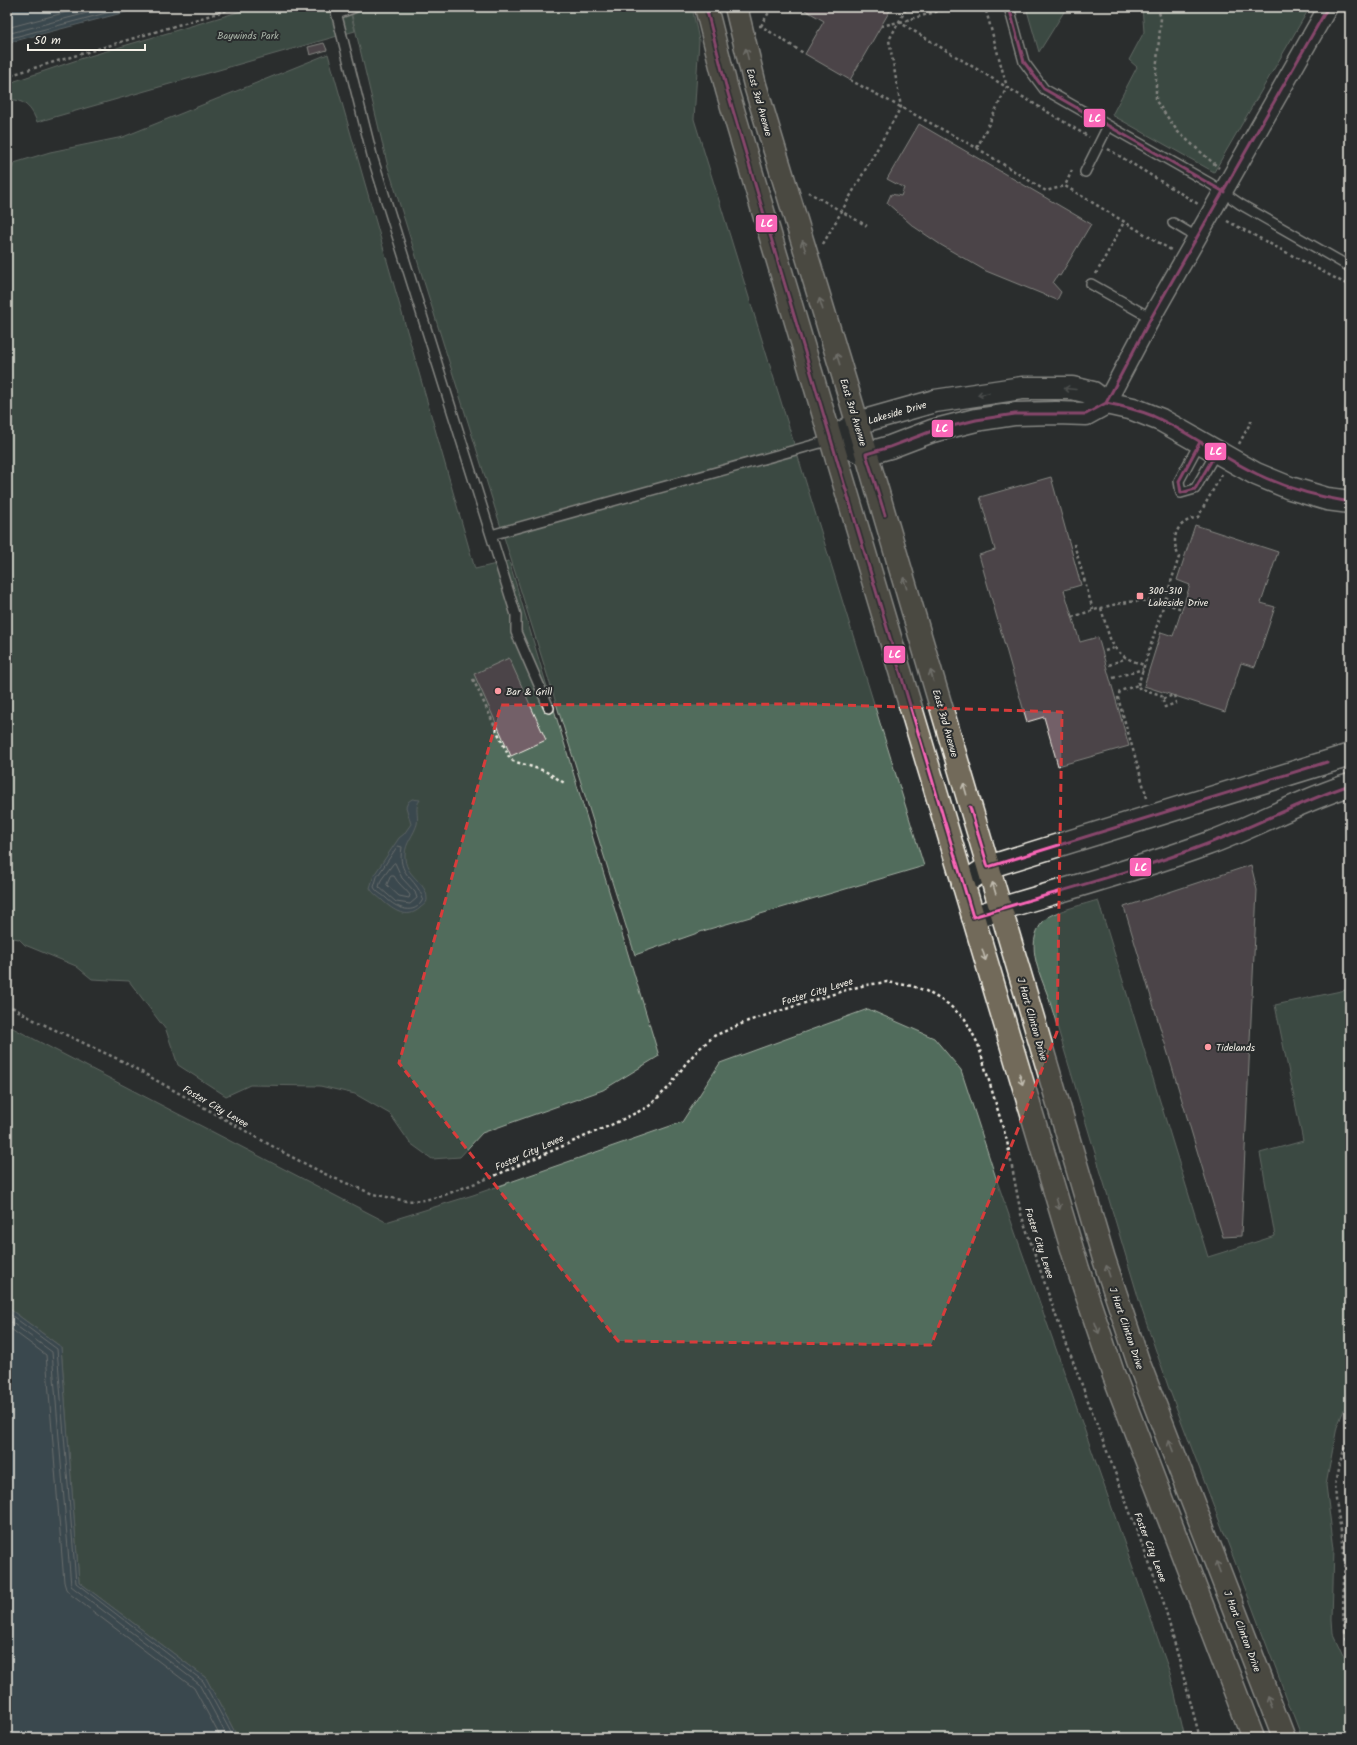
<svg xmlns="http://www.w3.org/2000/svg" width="1357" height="1745" viewBox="0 0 1357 1745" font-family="Kalam,sans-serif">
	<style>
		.green { fill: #516c5c; stroke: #a2aea2 }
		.water { fill: #506874; stroke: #929fa2 }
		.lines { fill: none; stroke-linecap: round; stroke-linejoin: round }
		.shore { stroke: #b2baba; stroke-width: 1 }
		.building { fill: #736167; stroke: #f4f1e8 }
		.service-casing { stroke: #f4f1e8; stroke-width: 12 }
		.minor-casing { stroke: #f4f1e8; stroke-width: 21 }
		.tertiary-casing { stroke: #f4f1e8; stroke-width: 25 }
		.secondary-casing { stroke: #f4f1e8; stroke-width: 25 }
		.primary-casing { stroke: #f4f1e8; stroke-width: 25 }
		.path { stroke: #f4f1e8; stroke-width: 2.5; stroke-dasharray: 3 3; stroke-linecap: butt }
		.service { stroke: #2a2d2e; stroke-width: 9 }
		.minor { stroke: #2a2d2e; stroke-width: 18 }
		.tertiary { stroke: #2a2d2e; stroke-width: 22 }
		.secondary { stroke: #2a2d2e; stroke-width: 22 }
		.primary { stroke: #726b5a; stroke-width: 22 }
		.bus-1-casing { stroke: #2a2d2e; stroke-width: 6 }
		.bus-1 { stroke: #fa66b7; stroke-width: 3 }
		.oneway { stroke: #c0bbaf }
		.oneway2 { stroke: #71726f }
		.marked { fill: none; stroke: #d93c3b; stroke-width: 3; stroke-dasharray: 8 5; stroke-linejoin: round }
		.poi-dot { fill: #ff9aa2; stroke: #2a2d2e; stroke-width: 1.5 }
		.labels { text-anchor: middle; stroke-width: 4; stroke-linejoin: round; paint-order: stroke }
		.park-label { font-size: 10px; fill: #abb5a9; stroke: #2a2d2e }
		.street-label { font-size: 10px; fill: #f4f1e8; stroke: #2a2d2e }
		.poi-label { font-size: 10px; fill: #f4f1e8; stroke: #2a2d2e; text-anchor: start }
		.line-badge { stroke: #2a2d2e; stroke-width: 1.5 }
		.badge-label { font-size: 11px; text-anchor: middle; font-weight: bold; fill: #fff }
	</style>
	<rect width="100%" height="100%" fill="#2a2d2e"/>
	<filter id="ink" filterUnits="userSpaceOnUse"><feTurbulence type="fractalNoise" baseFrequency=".025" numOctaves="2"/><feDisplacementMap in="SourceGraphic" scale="8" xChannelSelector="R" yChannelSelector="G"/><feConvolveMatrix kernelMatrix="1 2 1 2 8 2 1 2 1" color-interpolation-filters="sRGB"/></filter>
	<g filter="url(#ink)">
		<path class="green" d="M255 7H349L355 31 37 122C32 108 23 98 7 100V87L15 81 83 58Z
			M350 7H692L699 40 694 119 924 866 706 930 635 955 388 167Z
			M1026 7H1067L1039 52Z
			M1142 7H1310L1214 172 1112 115 1137 67 1129 60 1144 32Z
			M328 54 475 569 509 561 659 1056 603 1090 482 1133 460 1157 432 1159 410 1143 390 1114 355 1094 320 1086 250 1085 226 1096 178 1065 166 1030 129 981 92 979 76 966 25 945 19 939 7 937V183L14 163 50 152 123 137Z
			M1098 900 1208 1257 1275 1236 1260 1153 1303 1141 1275 1005 1350 989V1395L1337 1427 1326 1485 1334 1549 1332 1619 1333 1634 1350 1670V1738H1302L1168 1386 1142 1310 1049 999C1040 973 1021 939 1048 917 1054 912 1088 903 1098 900Z
			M868 1009 934 1038 961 1070 997 1181 1170 1673 1185 1738H238L206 1678 79 1582 61 1347 7 1307V1025L386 1222 473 1195 682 1122 720 1063Z"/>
		<path class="water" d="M7 7H145L7 43Z
			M412 799 420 800C414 807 419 816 417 824 414 835 405 843 405 855 404 877 427 881 427 899 427 904 423 905 420 908 407 920 393 910 383 901 378 896 373 894 370 888L374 875 399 838 404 834 411 824 406 807 408 802Z
			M7 1307 61 1347 79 1582 206 1678 238 1738H7Z"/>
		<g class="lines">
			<path class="shore" d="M7 28 86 7
				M7 34 110 7
				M7 39 129 7
				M398 846 402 847C397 877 415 875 423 899 415 917 396 908 386 898 382 894 377 893 374 887L377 877Z
				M395 863 402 878 415 892 417 898 410 904 396 902 379 887 381 880 393 864Z
				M391 876H394C398 884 405 888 410 895L409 898 399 896 387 885Z
				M7 1312 57 1349 76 1583 203 1681 234 1738
				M7 1319 52 1352 71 1586 199 1684 228 1738
				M7 1326 46 1355 64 1582 66 1589 70 1594 194 1688 221 1738"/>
		</g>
		<path class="building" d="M806 7H892L850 80 805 54 824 21 805 10Z
			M324 43 327 50 310 55 308 47Z
			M919 124 1091 224 1060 276 1058 275 1053 283 1061 292 1057 300 986 271 941 245 913 226 887 203 891 194 901 196 904 188 887 179Z
			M1051 477 1081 585 1064 590 1080 642 1098 637 1129 746 1058 766 1044 717 1027 722 979 555 995 550 980 497Z
			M1195 525 1278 552 1261 603 1275 607 1255 667 1241 663 1225 712 1144 686 1161 632 1173 636 1190 585 1177 580Z
			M509 658 546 740 511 756 474 674Z
			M1251 865 1257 890 1241 1236 1223 1237 1124 907Z"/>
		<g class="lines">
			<g class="service-casing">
				<path id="service" d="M1009 7 1024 62 1044 89 1211 184 1240 204 1350 267
					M335 8 373 159 516 615V632L549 708
					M337 14 356 7
					M1085 172 1108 126
					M1173 223 1198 238
					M1091 284 1151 318
					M1200 442 1179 481 1181 493 1195 489 1217 451
					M491 535 831 440"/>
			</g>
			<g class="minor-casing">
				<path id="minor" d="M1106 403 1151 318 1328 7"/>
			</g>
			<g class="tertiary-casing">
				<path id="tertiary" d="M831 440 857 423 935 401 1022 388H1072L1093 393 1106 403 1133 409 1161 420 1256 474 1290 488 1327 499 1350 502
					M831 440 866 454 890 447 932 431 976 420 1015 414 1056 413 1086 414 1106 403"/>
			</g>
			<g class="secondary-casing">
				<path id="secondary" d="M963 884 988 867 1350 755
					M973 917C1051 893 1131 872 1207 844 1256 826 1301 800 1350 785"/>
			</g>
			<g class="primary-casing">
				<path id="primary" d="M706 7 727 90 1078 1269 1113 1373 1253 1738
					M736 7 755 85 850 398 1104 1259 1138 1361 1284 1738"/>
			</g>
			<path class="path" d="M1157 7 1161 18 1156 72V101L1178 132 1219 168
				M900 22 953 7
				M759 26H761L805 54
				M761 26 772 7
				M881 26 899 22 1089 137
				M7 80 14 74 238 7
				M850 80 977 148 1046 191 1065 186
				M977 148 1007 87 985 7
				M1108 149 1198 204
				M1072 170 1065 186 1171 250
				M808 192 867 226
				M1227 221 1350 286
				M823 244 901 107 889 40 907 7
				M1096 274 1124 222
				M1239 444 1253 418
				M1074 544 1093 610
				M1101 608C1111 641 1109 654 1144 665
				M1072 617C1098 609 1125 599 1152 601 1162 602 1173 606 1182 609
				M1105 651 1114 648
				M1109 665 1126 658
				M1113 678 1143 669
				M473 679 509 757 513 761 545 771 566 784
				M1138 685 1179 557C1170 537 1176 522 1198 517L1222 474
				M1147 798 1118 698 1120 691 1138 685 1139 688 1161 695 1165 707 1176 703 1174 695 1162 699
				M7 1004 34 1020 122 1061 288 1155 329 1176 373 1194 406 1201 424 1200 442 1196 494 1176 611 1125 648 1107 670 1086 686 1063 699 1049 714 1036 748 1021 846 990 866 985 887 982 912 986 926 991 948 1004 965 1019 978 1044 1007 1141 1021 1214 1056 1316 1163 1600 1200 1738
				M1350 1435C1345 1449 1338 1464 1336 1479 1333 1503 1343 1530 1344 1555 1346 1587 1338 1618 1350 1649"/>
			<use href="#service" class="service"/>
			<use href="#minor" class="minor"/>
			<use href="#tertiary" class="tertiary"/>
			<use href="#secondary" class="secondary"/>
			<use href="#primary" class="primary"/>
			<g class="bus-1-casing">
				<path id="bus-1" d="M706 7 727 90 973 917C1051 893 1131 873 1207 844 1256 826 1301 801 1350 785
					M1009 7 1024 62 1044 89 1224 192
					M1106 403 1151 318 1328 7
					M1200 442 1179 481 1181 493 1195 489 1217 451
					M885 515 866 454 890 447 932 431 976 420 1015 414H1086L1106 403C1122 406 1138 410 1153 416 1189 432 1221 457 1257 474 1286 488 1318 497 1350 502
					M970 807 988 867 1327 762"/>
			</g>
			<use href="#bus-1" class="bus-1"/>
		</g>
		<defs><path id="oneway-shaft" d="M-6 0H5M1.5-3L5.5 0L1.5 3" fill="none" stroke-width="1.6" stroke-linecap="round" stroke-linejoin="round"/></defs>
		<g class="oneway">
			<use href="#oneway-shaft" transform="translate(747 54) rotate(-104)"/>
			<use href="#oneway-shaft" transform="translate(804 246) rotate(-107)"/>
			<use href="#oneway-shaft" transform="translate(821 304) rotate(-107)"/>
			<use href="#oneway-shaft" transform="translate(838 359) rotate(-107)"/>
			<use href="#oneway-shaft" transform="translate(905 583) rotate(-106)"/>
			<use href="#oneway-shaft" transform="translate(932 676) rotate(-106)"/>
			<use href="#oneway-shaft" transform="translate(965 789) rotate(-106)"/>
			<use href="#oneway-shaft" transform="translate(994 888) rotate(-107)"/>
			<use href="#oneway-shaft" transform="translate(984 955) rotate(73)"/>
			<use href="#oneway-shaft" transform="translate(1021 1079) rotate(73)"/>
			<use href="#oneway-shaft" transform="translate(1058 1204) rotate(73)"/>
			<use href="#oneway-shaft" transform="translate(1108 1271) rotate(-108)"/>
			<use href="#oneway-shaft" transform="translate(1097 1328) rotate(70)"/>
			<use href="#oneway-shaft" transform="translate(1171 1446) rotate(-111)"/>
			<use href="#oneway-shaft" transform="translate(1218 1567) rotate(-111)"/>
			<use href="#oneway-shaft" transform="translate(1270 1702) rotate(-111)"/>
		</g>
		<g class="oneway2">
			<use href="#oneway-shaft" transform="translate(1070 389) rotate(-175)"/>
			<use href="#oneway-shaft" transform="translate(983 394) rotate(171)"/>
		</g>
	</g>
	<path d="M0 0H1357V1745H0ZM809 704 1062 712 1057 1032 931 1345 618 1341 399 1063 501 705Z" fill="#2a2d2e" fill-opacity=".55" fill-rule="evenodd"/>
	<path class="marked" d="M809 704 1062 712 1057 1032 931 1345 618 1341 399 1063 501 705Z"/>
	<g class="poi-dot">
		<rect x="1136" y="592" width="8" height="8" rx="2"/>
		<circle cx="498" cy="691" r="4"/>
		<circle cx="1208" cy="1047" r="4"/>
	</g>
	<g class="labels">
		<g class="park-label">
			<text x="248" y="39">Baywinds Park</text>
		</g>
		<g class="street-label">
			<text transform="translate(760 102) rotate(74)" y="4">East 3rd Avenue</text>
			<text transform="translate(854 412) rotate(73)" y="4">East 3rd Avenue</text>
			<text transform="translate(897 412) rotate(-16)" y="4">Lakeside Drive</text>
			<text transform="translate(946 723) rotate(74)" y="4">East 3rd Avenue</text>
			<text transform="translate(817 991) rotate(-17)" y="4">Foster City Levee</text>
			<text transform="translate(1033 1019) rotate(74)" y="4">J Hart Clinton Drive</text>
			<text transform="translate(216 1106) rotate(30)" y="4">Foster City Levee</text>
			<text transform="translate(529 1152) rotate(-24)" y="4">Foster City Levee</text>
			<text transform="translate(1040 1243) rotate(72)" y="4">Foster City Levee</text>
			<text transform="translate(1127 1328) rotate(71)" y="4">J Hart Clinton Drive</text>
			<text transform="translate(1151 1547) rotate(69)" y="4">Foster City Levee</text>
			<text transform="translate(1243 1631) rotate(69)" y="4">J Hart Clinton Drive</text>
		</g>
		<g class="poi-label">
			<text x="1148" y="594">300-310<tspan x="1148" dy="12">Lakeside Drive</tspan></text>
			<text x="506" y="695">Bar &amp; Grill</text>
			<text x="1216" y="1051">Tidelands</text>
		</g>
	</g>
	<g class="line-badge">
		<rect x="1083" y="108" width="23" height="20" rx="4" fill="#fa66b7"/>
		<rect x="755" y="214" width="23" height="19" rx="4" fill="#fa66b7"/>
		<rect x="931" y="419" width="23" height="19" rx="4" fill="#fa66b7"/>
		<rect x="1204" y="442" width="23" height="19" rx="4" fill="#fa66b7"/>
		<rect x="883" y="645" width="23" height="19" rx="4" fill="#fa66b7"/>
		<rect x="1129" y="857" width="23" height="20" rx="4" fill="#fa66b7"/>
	</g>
	<g class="badge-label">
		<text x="1095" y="122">LC</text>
		<text x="767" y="227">LC</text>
		<text x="942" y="432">LC</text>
		<text x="1216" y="455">LC</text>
		<text x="895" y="658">LC</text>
		<text x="1141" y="871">LC</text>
	</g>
	<rect width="1357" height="1745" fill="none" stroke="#2a2d2e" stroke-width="24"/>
	<rect x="12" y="12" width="1333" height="1721" fill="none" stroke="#f4f1e8" stroke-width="1.5" filter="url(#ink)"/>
	<path d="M28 44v6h117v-6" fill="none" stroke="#f4f1e8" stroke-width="2"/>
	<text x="34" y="44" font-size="12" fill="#f4f1e8" stroke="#2a2d2e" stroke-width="3" paint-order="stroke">50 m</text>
</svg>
